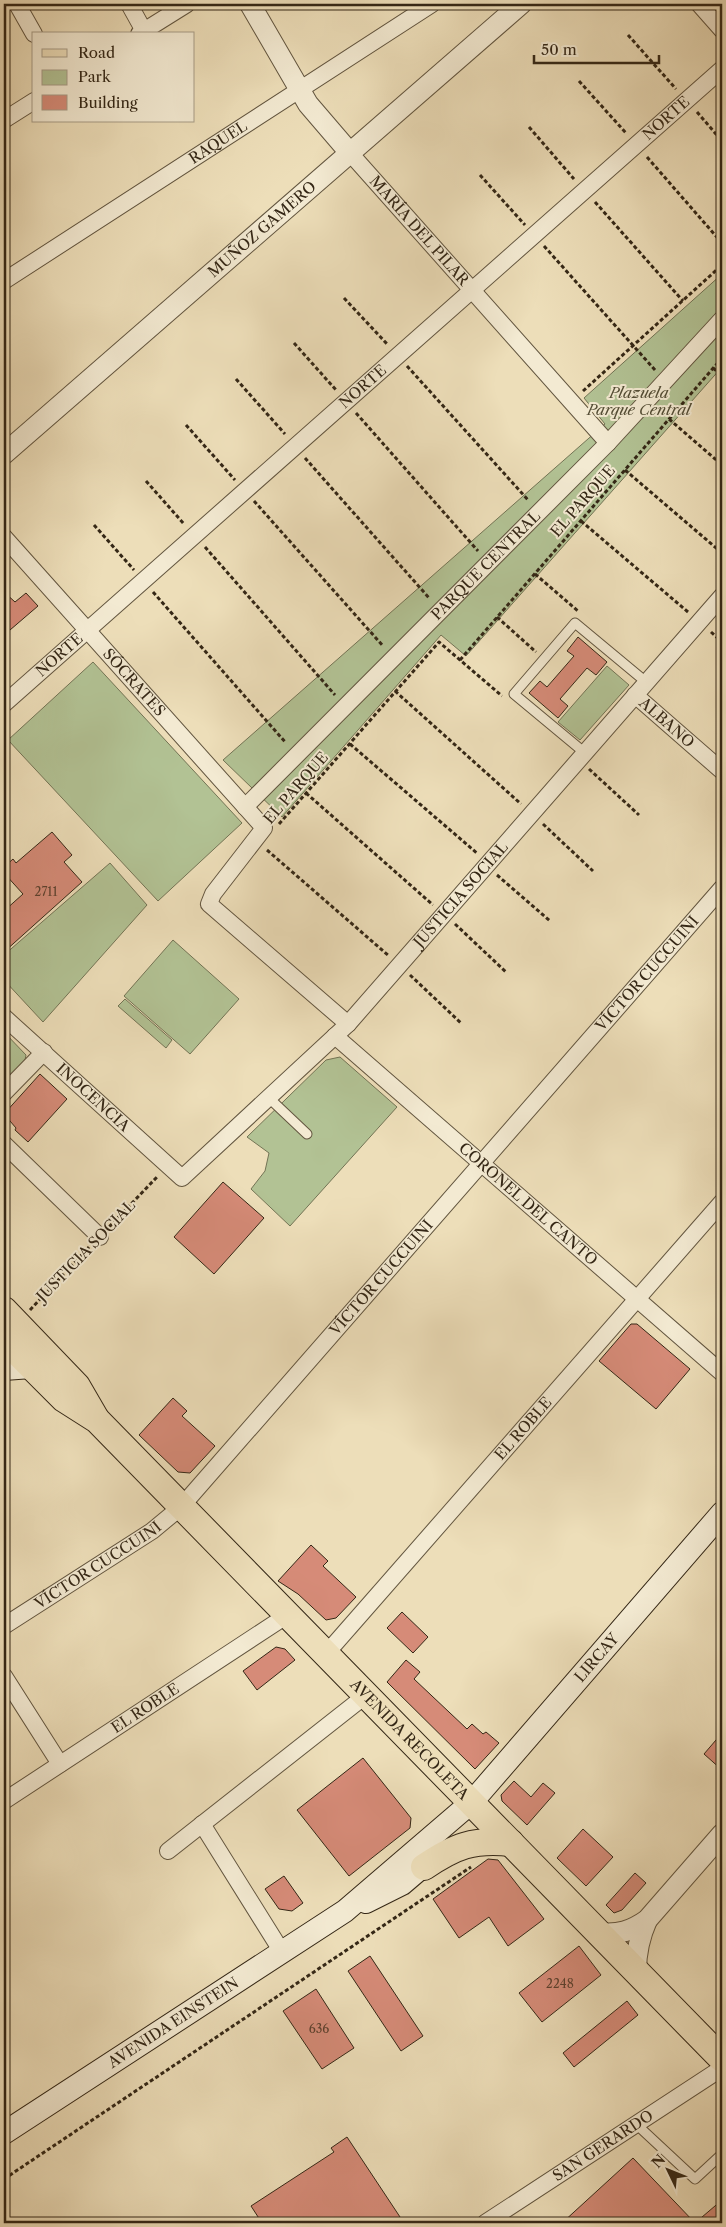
<svg xmlns="http://www.w3.org/2000/svg" width="726" height="2227" viewBox="0 0 726 2227" font-family="'Libre Caslon Text',serif">
	<style>
		.green { fill: #b2c294; stroke: #737455 }
		.building { fill: #d68b78; stroke: #342716 }
		.lines { fill: none; stroke-linecap: round; stroke-linejoin: round }
		.service-casing { stroke: #62553f; stroke-width: 11 }
		.minor-casing { stroke: #62553f; stroke-width: 18 }
		.tertiary-casing { stroke: #62553f; stroke-width: 22 }
		.secondary-casing { stroke: #342716; stroke-width: 24 }
		.primary-casing { stroke: #342716; stroke-width: 28 }
		.path { stroke: #342716; stroke-width: 3; stroke-dasharray: 4 2.5; stroke-linecap: butt }
		.service { stroke: #f3ead2; stroke-width: 9 }
		.minor { stroke: #f3ead2; stroke-width: 16 }
		.tertiary { stroke: #f3ead2; stroke-width: 20 }
		.secondary { stroke: #f3ead2; stroke-width: 22 }
		.primary { stroke: #eddeb9; stroke-width: 26 }
		.labels { text-anchor: middle; stroke-width: 4; stroke-linejoin: round; paint-order: stroke }
		.number-label { font-size: 12px; fill: #5c402e }
		.street-label { font-size: 15px; fill: #342716; stroke: #f3ead2 }
		.park-label { font-size: 15px; font-style: italic; fill: #544e36; stroke: #f3ead2 }
	</style>
	<rect width="100%" height="100%" fill="#eddeb9"/>
	<filter id="stains"><feTurbulence type="fractalNoise" baseFrequency=".004" numOctaves="4"/><feColorMatrix values="0 0 0 0 .2 0 0 0 0 .09 0 0 0 0 .02 0 0 0 .5 -.17"/></filter>
	<radialGradient id="worn" r=".72"><stop offset=".6" stop-color="#630" stop-opacity="0"/><stop offset="1" stop-color="#630" stop-opacity=".3"/></radialGradient>
	<path class="green" d="M722 274V367L466 656 441 635 282 817 223 760 605 424 584 398Z
		M93 662 242 823 158 901 8 740Z
		M607 666 629 685 580 740 558 722Z
		M110 863 147 905 43 1022 4 980V955Z
		M173 940 239 999 190 1054 124 996Z
		M125 999 172 1040 166 1048 118 1006Z
		M4 1032 26 1055 25 1060 4 1082Z
		M340 1057 397 1107 290 1226 251 1189 265 1171 269 1153 247 1137 326 1060Z"/>
	<path class="building" d="M4 592 15 602 26 593 38 606 10 630 4 623Z
		M578 637 607 662 596 675 587 668 560 699 568 706 558 718 529 693 540 681 547 687 574 656 567 651Z
		M52 832 72 855 64 862 82 882 4 952V911L23 894 4 873V867L13 859 16 863Z
		M40 1074 67 1099 28 1142 15 1130 16 1128 4 1114Z
		M223 1182 264 1218 214 1274 174 1237Z
		M631 1324H637L690 1369 656 1409 599 1361Z
		M173 1398 187 1411 182 1416 215 1446 190 1473 178 1472 139 1435Z
		M311 1545 328 1561 323 1566 356 1597 336 1618 326 1620 298 1594 278 1581Z
		M402 1612 428 1637 413 1653 387 1628Z
		M276 1647 285 1649 295 1660 257 1690 243 1671Z
		M406 1660 420 1672 414 1679 467 1729 472 1724 483 1734 486 1732 499 1743 475 1769 387 1682Z
		M722 1733V1770L704 1754Z
		M363 1758 411 1818 410 1828 349 1876 297 1810Z
		M514 1781 531 1797 543 1783 555 1793 527 1825 502 1801 501 1795Z
		M583 1829 613 1857 586 1886 557 1858Z
		M488 1859 498 1860 544 1919 508 1946 489 1917 459 1938 433 1899Z
		M635 1873 646 1883 622 1910 614 1913 606 1905Z
		M284 1876 303 1903 292 1911 279 1909 265 1889Z
		M579 1946 601 1975 542 2022 519 1993Z
		M370 1956 423 2036 401 2051 348 1971Z
		M316 1989 354 2048 322 2069 283 2011Z
		M627 2001 638 2015 574 2067 563 2053Z
		M347 2137 404 2223H262L251 2206 334 2152 331 2148Z
		M633 2158 695 2223H562Z
		M722 2200V2223H695Z"/>
	<g class="lines">
		<g class="service-casing">
			<path id="service" d="M585 753 514 694 575 623 646 682
				M269 1098 307 1134
				M636 2124 695 2179 722 2154"/>
		</g>
		<g class="minor-casing">
			<g id="minor">
				<path d="M17 4 34 34"/>
				<path d="M129 4 144 31"/>
				<path d="M699 4 722 30"/>
				<path d="M139 34 187 4"/>
				<path d="M4 120 34 101"/>
				<path id="s1" d="M350 153 608 443"/>
				<path id="s2" d="M4 281 432 4"/>
				<path id="s3" d="M4 537 264 828 213 894 209 904 348 1024"/>
				<path id="s4" d="M635 695 722 771"/>
				<path id="s5" d="M4 704 722 69"/>
				<path id="s6" d="M245 807 608 443 722 319"/>
				<path id="s7" d="M4 1017 182 1178 348 1024 722 596"/>
				<path id="s8" d="M335 1036 722 1373"/>
				<path d="M4 1093 44 1052"/>
				<path d="M4 1144 100 1237"/>
				<path id="s9" d="M4 1626 152 1531 181 1507 722 888"/>
				<path id="s10" d="M325 1655 722 1202"/>
				<path d="M4 1676 60 1764"/>
				<path id="s11" d="M4 1801 286 1616"/>
				<path d="M202 1824 282 1952"/>
				<path d="M168 1851 365 1696"/>
				<path id="s12" d="M485 2223 722 2068"/>
			</g>
		</g>
		<g class="tertiary-casing">
			<g id="tertiary">
				<path d="M250 4 308 104 350 153"/>
				<path id="s13" d="M4 454 521 4"/>
				<path d="M599 1933C619 1935 631 1931 647 1920L722 1834"/>
				<path d="M636 1971C636 1952 639 1938 647 1920"/>
			</g>
		</g>
		<g class="secondary-casing">
			<g id="secondary">
				<path d="M4 1369 45 1366"/>
				<path d="M366 1902 402 1884 436 1855"/>
				<path id="s14" d="M4 2133 345 1911 472 1802 722 1513"/>
			</g>
		</g>
		<g class="primary-casing">
			<g id="primary">
				<path d="M4 1310 77 1386 95 1417"/>
				<path id="s15" d="M4 1339 64 1399 97 1420 722 2059"/>
				<path d="M424 1867C455 1846 473 1839 511 1843"/>
			</g>
		</g>
		<path class="path" d="M628 35 676 89
			M579 81 626 133
			M697 112 722 141
			M529 127 574 179
			M647 157 722 243
			M480 175 525 225
			M595 202 683 301
			M544 246 655 370
			M344 298 388 345
			M294 343 336 390
			M407 366 529 501
			M713 368 722 375
			M236 379 285 434
			M583 391 722 265
			M356 413 478 551
			M669 419 722 465
			M186 425 235 480
			M305 458 430 599
			M625 470 722 553
			M146 481 184 524
			M254 501 383 646
			M581 521 688 612
			M94 525 134 570
			M205 547 335 695
			M535 574 578 611
			M153 592 286 743
			M497 617 536 652
			M711 632 722 642
			M460 660 722 358
			M395 691 521 804
			M350 744 478 854
			M589 769 639 815
			M306 793 433 905
			M279 824 439 642 502 696
			M543 824 593 871
			M267 850 389 956
			M497 875 550 921
			M455 924 506 972
			M410 975 461 1023
			M109 1227 157 1177
			M30 1310 89 1247
			M4 2179 471 1867"/>
		<use href="#service" class="service"/>
		<use href="#minor" class="minor"/>
		<use href="#tertiary" class="tertiary"/>
		<use href="#secondary" class="secondary"/>
		<use href="#primary" class="primary"/>
	</g>
	<g class="labels">
		<g class="number-label">
			<text x="46" y="896">2711</text>
			<text x="560" y="1988">2248</text>
			<text x="319" y="2033">636</text>
		</g>
		<g class="street-label">
			<text dy="5" stroke="none"><textPath href="#s5" startOffset="884">NORTE</textPath></text>
			<text dy="5" stroke="none"><textPath href="#s2" startOffset="255">RAQUEL</textPath></text>
			<text dy="5" stroke="none"><textPath href="#s13" startOffset="342">MUÑOZ GAMERO</textPath></text>
			<text dy="5" stroke="none"><textPath href="#s1" startOffset="104">MARÍA DEL PILAR</textPath></text>
			<text dy="5" stroke="none"><textPath href="#s5" startOffset="479">NORTE</textPath></text>
			<text transform="translate(583 501) rotate(-49)" y="5">EL PARQUE</text>
			<text dy="5" stroke="none"><textPath href="#s6" startOffset="341">PARQUE CENTRAL</textPath></text>
			<text dy="5" stroke="none"><textPath href="#s5" startOffset="74">NORTE</textPath></text>
			<text dy="5" stroke="none"><textPath href="#s3" startOffset="195">SÓCRATES</textPath></text>
			<text dy="5" stroke="none"><textPath href="#s4" startOffset="42">ALBANO</textPath></text>
			<text transform="translate(296 788) rotate(-49)" y="5">EL PARQUE</text>
			<text dy="5" stroke="none"><textPath href="#s7" startOffset="638">JUSTICIA SOCIAL</textPath></text>
			<text dy="5" stroke="none"><textPath href="#s9" startOffset="922">VÍCTOR CUCCUINI</textPath></text>
			<text dy="5" stroke="none"><textPath href="#s7" startOffset="120">INOCENCIA</textPath></text>
			<text dy="5" stroke="none"><textPath href="#s8" startOffset="256">CORONEL DEL CANTO</textPath></text>
			<text transform="translate(86 1251) rotate(-46)" y="5">JUSTICIA SOCIAL</text>
			<text dy="5" stroke="none"><textPath href="#s9" startOffset="518">VÍCTOR CUCCUINI</textPath></text>
			<text dy="5" stroke="none"><textPath href="#s10" startOffset="301">EL ROBLE</textPath></text>
			<text dy="5" stroke="none"><textPath href="#s9" startOffset="112">VÍCTOR CUCCUINI</textPath></text>
			<text dy="5" stroke="none"><textPath href="#s14" startOffset="765">LIRCAY</textPath></text>
			<text dy="5" stroke="none"><textPath href="#s11" startOffset="169">EL ROBLE</textPath></text>
			<text dy="5" stroke="none"><textPath href="#s15" startOffset="571">AVENIDA RECOLETA</textPath></text>
			<text dy="5" stroke="none"><textPath href="#s14" startOffset="202">AVENIDA EINSTEIN</textPath></text>
			<text dy="5" stroke="none"><textPath href="#s12" startOffset="141">SAN GERARDO</textPath></text>
		</g>
		<g class="park-label">
			<text x="639" y="398">Plazuela<tspan x="639" dy="17">Parque Central</tspan></text>
		</g>
	</g>
	<rect width="726" height="2227" fill="none" stroke="#eddeb9" stroke-width="20"/>
	<rect x="5" y="5" width="716" height="2217" fill="none" stroke="#342716" stroke-width="2.5"/>
	<rect x="10" y="10" width="706" height="2207" fill="none" stroke="#342716"/>
	<rect x="32" y="32" width="162" height="90" fill="#f3ead2" stroke="#a79c87"/>
	<rect x="42" y="49" width="25" height="8" fill="#eddeb9" stroke="#a79c87"/>
	<text x="78" y="58" font-size="15" fill="#342716">Road</text>
	<rect x="42" y="70" width="25" height="15" fill="#b2c294" stroke="#a79c87"/>
	<text x="78" y="82" font-size="15" fill="#342716">Park</text>
	<rect x="42" y="95" width="25" height="15" fill="#d68b78" stroke="#a79c87"/>
	<text x="78" y="108" font-size="15" fill="#342716">Building</text>
	<g transform="translate(668 2170) rotate(313)" stroke="#f3ead2" stroke-width="4" paint-order="stroke">
	<path d="M0-4L9 19L0 12L-9 19Z" fill="#342716"/>
	<text y="-8" font-size="14" font-weight="bold" text-anchor="middle" fill="#342716">N</text>
	</g>
	<path d="M534 55v8h125v-8" fill="none" stroke="#342716" stroke-width="2.5"/>
	<text x="541" y="55" font-size="15" fill="#342716" stroke="#f3ead2" stroke-width="4" paint-order="stroke">50 m</text>
	<rect width="100%" height="100%" filter="url(#stains)"/>
	<rect width="100%" height="100%" fill="url(#worn)"/>
</svg>
